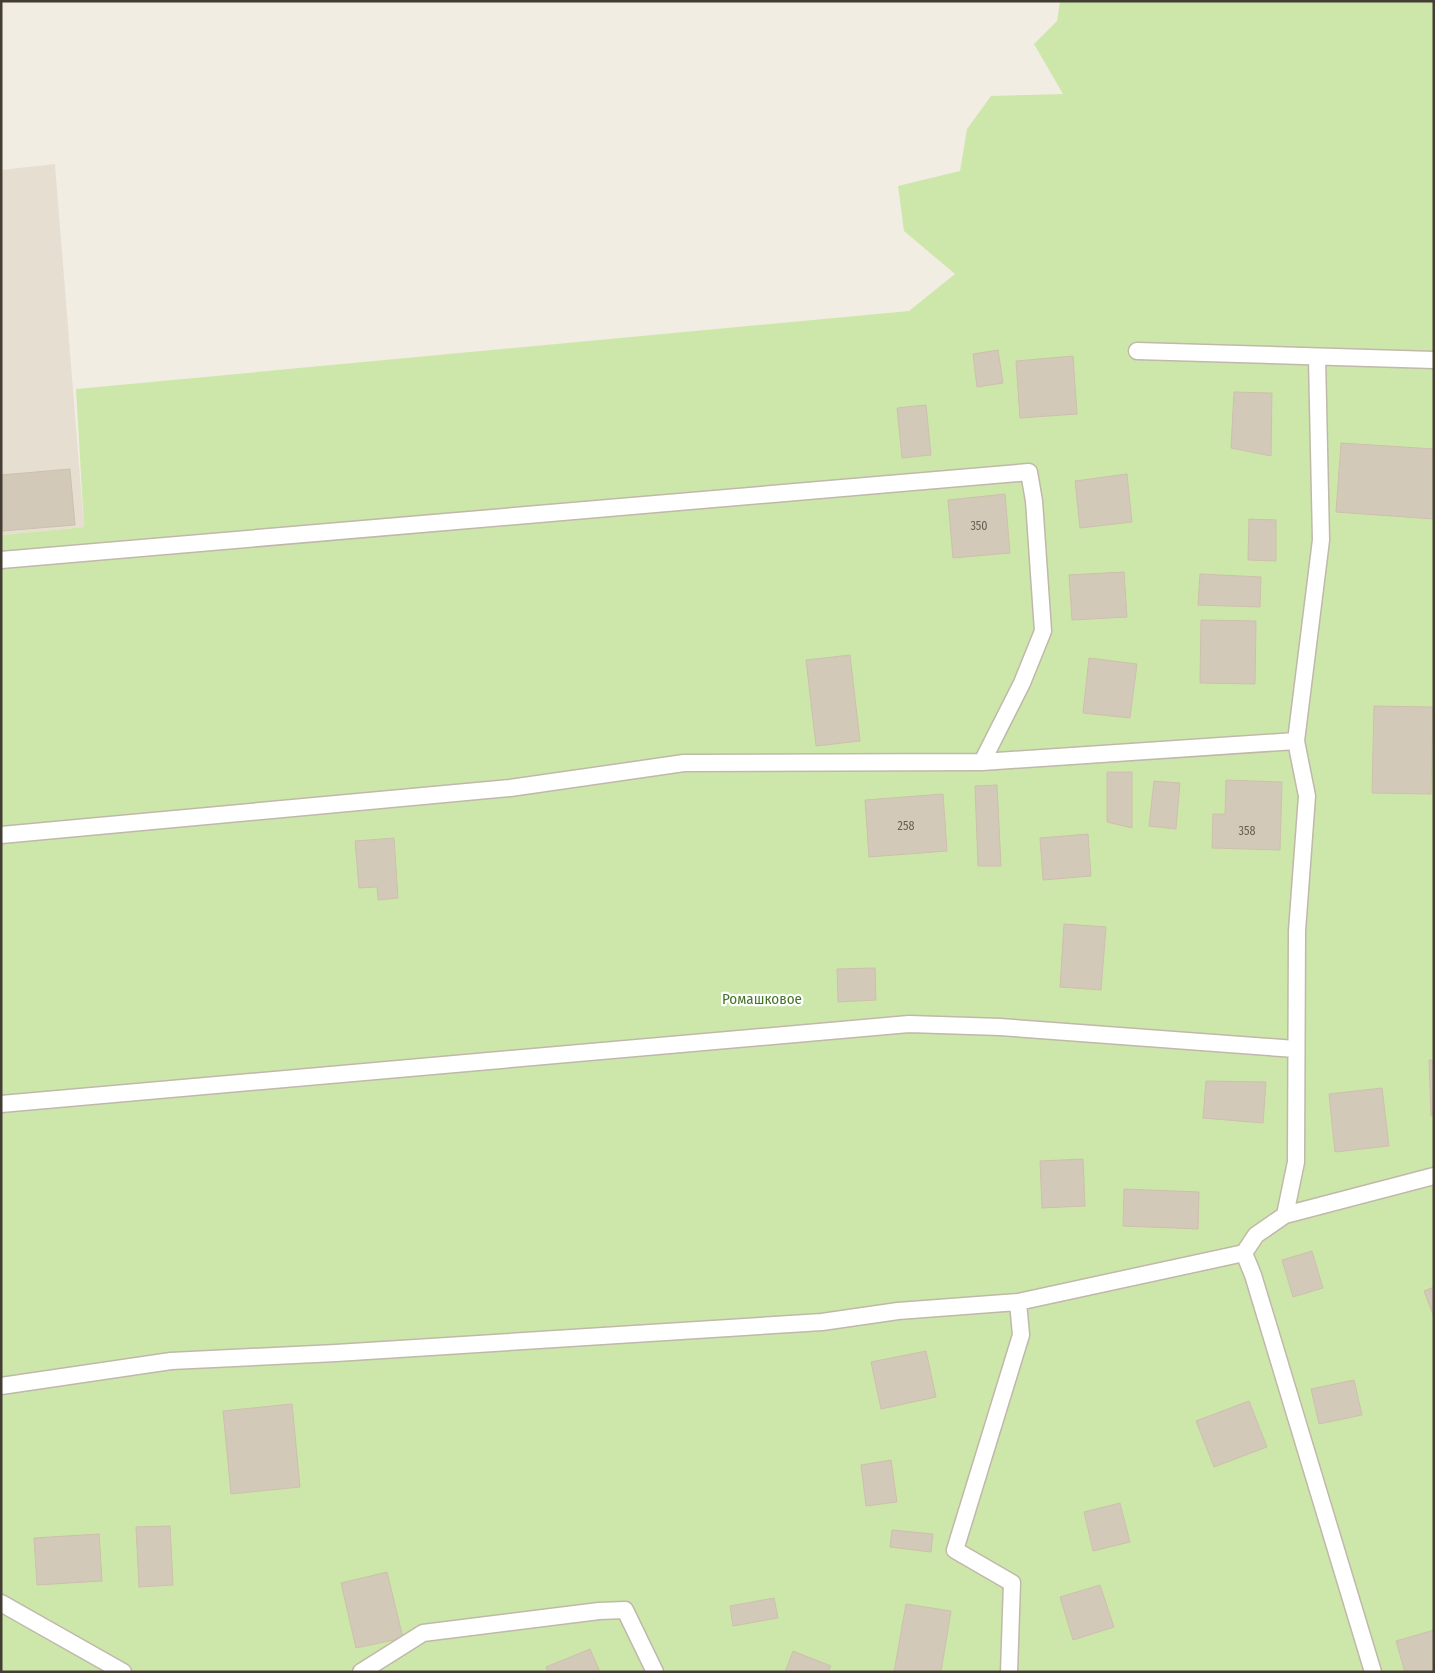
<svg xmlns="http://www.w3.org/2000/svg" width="1435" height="1673" viewBox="0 0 1435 1673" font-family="'Fira Sans Condensed',sans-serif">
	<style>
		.residential { fill: #e6dfd1 }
		.green { fill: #cde7ab }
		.building { fill: #d3c9b9; stroke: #cec0ac }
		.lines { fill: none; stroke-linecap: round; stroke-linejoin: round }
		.service-casing { stroke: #c0b8a9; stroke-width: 19 }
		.service { stroke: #fff; stroke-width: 16 }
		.labels { text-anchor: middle; stroke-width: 4.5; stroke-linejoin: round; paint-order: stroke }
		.number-label { font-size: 12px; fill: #686055 }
		.park-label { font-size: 15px; fill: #467527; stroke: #fff }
	</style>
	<rect width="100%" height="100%" fill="#f2ede3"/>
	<path class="residential" d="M55 164 84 527 1 535V170Z"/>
	<path class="green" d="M1060 1H1434V1672H1V535L84 527 76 389 909 311 955 274 904 231 898 186 960 171 967 129 991 96 1063 94 1034 44 1057 21Z"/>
	<path class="building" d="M998 350 1003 383 977 387 973 354Z
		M1073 356 1077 414 1020 418 1016 361Z
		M1234 392 1272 393 1271 456 1231 448Z
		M926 405 931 455 902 458 897 408Z
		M1341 443 1434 449V519L1336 512Z
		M70 469 75 525 2 531 1 475Z
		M1127 474 1132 522 1080 528 1075 481Z
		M1005 494 1010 553 953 558 948 500Z
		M1249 519 1276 520V561L1248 560Z
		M1124 572 1127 617 1072 620 1069 575Z
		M1200 574 1261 577 1260 607 1198 605Z
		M1201 620 1256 621 1255 684 1200 683Z
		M850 655 860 741 816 746 806 660Z
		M1089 658 1137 664 1130 718 1083 713Z
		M1374 706 1433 707 1431 794 1372 793Z
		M1107 772H1132V828L1107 822Z
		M1226 780 1282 782 1280 850 1212 848 1213 814H1225Z
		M1154 781 1180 783 1176 829 1149 826Z
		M997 785 1001 866H978L975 786Z
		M943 794 947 851 869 857 865 800Z
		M1088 834 1091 876 1043 880 1040 838Z
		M394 838 398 898 378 900 377 887 359 888 355 841Z
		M1064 924 1106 927 1101 990 1060 987Z
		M875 968 876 1000 838 1002 837 969Z
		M1429 1060H1434V1116H1431Z
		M1206 1081 1266 1082 1263 1123 1203 1118Z
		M1382 1088 1389 1146 1335 1152 1329 1094Z
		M1083 1159 1085 1206 1042 1208 1040 1161Z
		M1124 1189 1199 1192 1198 1229 1123 1226Z
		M1312 1251 1323 1288 1293 1297 1282 1260Z
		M1434 1287V1317L1424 1291Z
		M926 1351 936 1397 881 1409 871 1362Z
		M1354 1380 1362 1415 1319 1424 1311 1389Z
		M1249 1401 1267 1447 1214 1467 1196 1421Z
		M292 1404 300 1487 231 1494 223 1411Z
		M891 1460 897 1502 866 1506 861 1465Z
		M1120 1503 1130 1542 1093 1551 1084 1512Z
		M170 1526 173 1585 139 1587 136 1527Z
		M892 1530 933 1534 931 1552 890 1547Z
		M99 1534 102 1581 37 1585 34 1538Z
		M387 1572 403 1638 356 1648 341 1583Z
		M1100 1585 1114 1627 1073 1640 1060 1597Z
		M774 1598 778 1618 733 1626 730 1606Z
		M906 1604 951 1611 941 1672H894Z
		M1434 1630V1672H1405L1396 1641Z
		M590 1649 600 1672H548L546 1667Z
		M793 1651 831 1666 828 1672H785Z"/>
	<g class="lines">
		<g class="service-casing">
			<path id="service" d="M1137 351 1434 360
				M1 560 1029 472 1034 501 1043 631 1022 683 982 762
				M1 835 510 788 684 763 982 762 1296 741
				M1 1104 909 1024 1000 1027 1295 1049
				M1285 1215 1296 1162 1297 931 1307 796 1296 741 1321 540 1317 357
				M1244 1253 1253 1275 1373 1672
				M1 1386 171 1361 336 1353 822 1322 898 1311 1018 1302 1244 1253 1256 1235 1285 1215 1434 1176
				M1 1603 123 1672
				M361 1672 423 1633 599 1611 625 1610 655 1672
				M1009 1672 1012 1583 955 1550 1021 1335 1018 1302"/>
		</g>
		<use href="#service" class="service"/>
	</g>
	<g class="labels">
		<g class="number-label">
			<text x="979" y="530">350</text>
			<text x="906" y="830">258</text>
			<text x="1247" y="835">358</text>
		</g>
		<g class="park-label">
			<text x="762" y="1004">Ромашковое</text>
		</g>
	</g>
	<rect width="1435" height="1673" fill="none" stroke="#443d34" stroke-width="5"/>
</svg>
